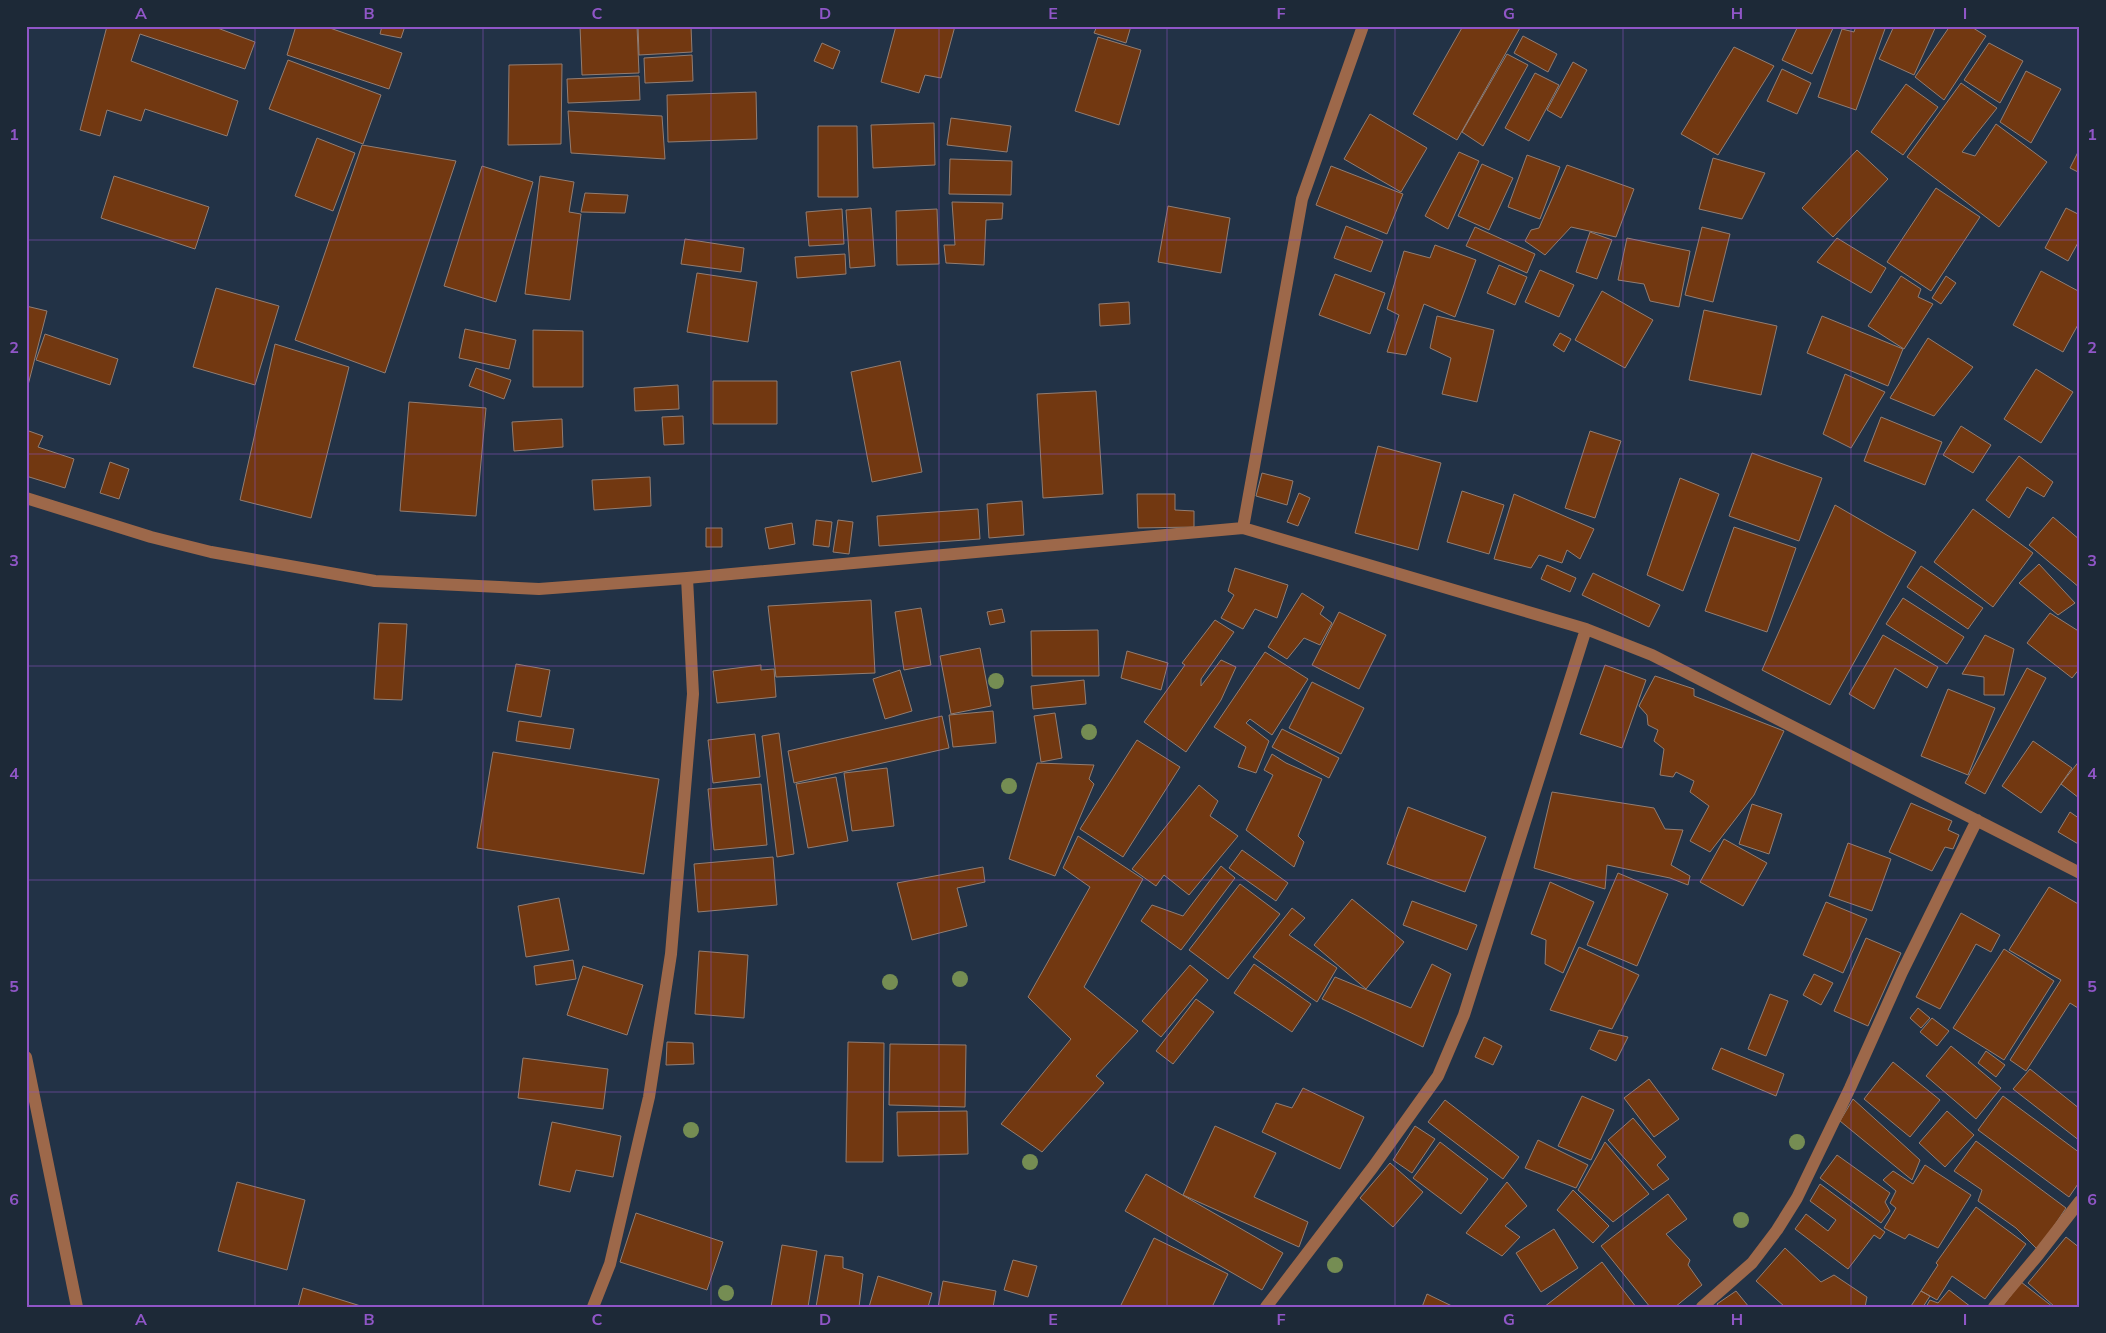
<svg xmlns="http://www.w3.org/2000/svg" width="2106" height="1333" viewBox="0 0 2106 1333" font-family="Mulish,sans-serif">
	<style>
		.built { fill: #223246 }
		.building { fill: #723811; stroke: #927d72 }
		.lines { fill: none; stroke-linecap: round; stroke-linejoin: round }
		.minor { stroke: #9d684a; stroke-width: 12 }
		.tree { fill: #758d53 }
		.grid { fill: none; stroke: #9056c7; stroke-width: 1; stroke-opacity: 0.55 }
		.neatline { fill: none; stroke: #9056c7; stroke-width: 2 }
		.grid-label { font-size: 16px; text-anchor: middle; font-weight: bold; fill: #9056c7 }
	</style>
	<rect width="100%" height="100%" fill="#1d2937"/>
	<path class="built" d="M26 26H2080V1307H26Z"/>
	<path class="building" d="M107 26H212L255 42 245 69 140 34 131 61 238 101 227 136 145 109 141 121 107 110 100 136 80 130Z
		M296 26H324L402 53 389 89 287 55Z
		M382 26H405L401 38 380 34Z
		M580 26H637L639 73 582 75Z
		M638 26H691L692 52 639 55Z
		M896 26H955L941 78 925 75 919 93 881 82Z
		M1097 26H1131L1126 43 1094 33Z
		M1463 26H1521L1457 140 1413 114Z
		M1798 26H1834L1812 74 1782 60Z
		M1856 26H1886L1856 110 1818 97 1842 29 1854 32Z
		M1894 26H1936L1914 75 1879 59Z
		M1950 26H1970L1986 36 1944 100 1915 77Z
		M1523 36 1557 54 1548 72 1514 53Z
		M1098 37 1141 50 1119 125 1075 111Z
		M822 43 840 51 833 69 814 61Z
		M1989 43 2023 61 2000 103 1964 80Z
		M1734 47 1774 66 1718 155 1681 134Z
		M1507 54 1528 65 1483 146 1462 132Z
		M692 55 693 81 645 83 644 58Z
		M288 60 381 95 363 144 269 109Z
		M1573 62 1587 70 1561 118 1547 110Z
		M562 64 561 144 508 145 509 65Z
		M1782 69 1811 83 1797 114 1767 101Z
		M2026 71 2061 89 2031 143 2000 122Z
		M1535 73 1559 85 1529 141 1505 128Z
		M639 76 640 100 568 103 567 79Z
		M1961 83 1997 108 1962 152 1975 156 1996 124 2047 162 1999 227 1907 157Z
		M1906 84 1938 107 1903 155 1871 132Z
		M756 92 757 139 668 142 667 95Z
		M568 111 662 116 665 159 571 153Z
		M1370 114 1427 148 1401 192 1344 159Z
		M951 118 1011 126 1007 152 947 145Z
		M934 123 935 165 873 168 871 125Z
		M818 126H857L858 197H818Z
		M317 138 355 153 333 211 295 196Z
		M362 145 456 161 385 373 295 340Z
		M2080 148V173L2070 168Z
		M1857 150 1888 179 1833 237 1802 208Z
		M1459 152 1479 161 1448 229 1425 216Z
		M1527 155 1560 167 1540 219 1508 207Z
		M1713 158 1765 173 1742 219 1699 209Z
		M950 159 1012 161 1011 195 949 194Z
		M1482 164 1513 178 1489 230 1458 216Z
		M1567 165 1634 189 1616 237 1571 227 1545 255 1525 241 1531 230 1539 228Z
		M482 166 533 182 496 302 444 286Z
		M1331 166 1403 194 1387 234 1316 205Z
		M114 176 209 207 195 249 101 218Z
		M540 176 574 182 569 212 581 214 570 300 525 294Z
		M1936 188 1980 217 1931 291 1887 262Z
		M585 193 628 195 625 213 581 212Z
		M952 202 1003 203 1002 219 986 220 984 265 946 263 944 245H955Z
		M1168 206 1230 218 1221 273 1158 262Z
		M871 208 875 266 850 268 846 210Z
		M2066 208 2080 215V239L2068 261 2045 248Z
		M842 209 844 244 809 246 806 212Z
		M937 209 939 264 897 265 896 211Z
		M1346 226 1383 241 1371 272 1334 258Z
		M1475 227 1535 254 1527 273 1466 246Z
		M1702 227 1730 234 1713 302 1685 295Z
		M1590 232 1612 240 1597 279 1576 272Z
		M1627 238 1690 251 1679 307 1650 301 1644 284 1618 280Z
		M1837 238 1886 268 1871 293 1817 262Z
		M685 239 744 248 741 272 681 264Z
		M1435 245 1476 260 1455 317 1424 304 1406 355 1387 352 1399 315 1387 309 1404 251 1430 258Z
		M845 254 846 274 797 278 795 257Z
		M1499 265 1527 277 1515 305 1487 293Z
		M1540 270 1574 285 1559 317 1525 302Z
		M2041 271 2080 292V321L2063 352 2013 325Z
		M697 273 757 282 748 342 687 332Z
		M1335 274 1385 293 1370 334 1319 315Z
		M1901 276 1921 289 1918 297 1933 304 1904 349 1868 326Z
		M1946 276 1956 283 1941 304 1932 298Z
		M216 288 279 306 255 385 193 367Z
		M1602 291 1653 320 1625 368 1575 340Z
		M1129 302 1130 324 1100 326 1099 304Z
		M26 306 47 311 26 393Z
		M1704 310 1777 326 1761 395 1689 380Z
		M1437 316 1494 330 1477 402 1442 394 1451 358 1430 348Z
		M1822 316 1903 349 1888 386 1807 353Z
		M465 329 516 340 509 369 459 358Z
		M533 330 583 331V387H533Z
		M1560 333 1571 339 1564 352 1553 345Z
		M45 334 118 359 110 385 36 360Z
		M1928 338 1973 367 1934 416 1890 398Z
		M275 344 349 367 311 518 240 500Z
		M900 361 922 472 872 482 851 372Z
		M476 368 511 380 504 399 469 386Z
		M2036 369 2073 392 2041 443 2004 419Z
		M1845 374 1885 392 1851 448 1823 434Z
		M713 381H777V424H713Z
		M678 385 679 409 635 411 634 388Z
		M1096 391 1103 494 1043 498 1037 394Z
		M409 402 486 408 476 516 400 511Z
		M683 416 684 444 664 445 662 417Z
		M1881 417 1942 442 1925 485 1864 461Z
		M562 419 563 447 514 451 512 422Z
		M1961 426 1991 445 1973 473 1943 455Z
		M26 430 43 436 38 447 74 459 65 488 26 476Z
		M1590 431 1621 441 1595 518 1565 508Z
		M1378 446 1441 463 1418 550 1355 533Z
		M1752 453 1822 478 1799 541 1729 516Z
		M2019 456 2053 482 2044 497 2027 487 2009 518 1986 500Z
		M110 462 129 469 119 499 100 493Z
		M1262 473 1293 481 1287 505 1256 496Z
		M650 477 651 506 594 510 592 480Z
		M1680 478 1719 494 1683 591 1647 575Z
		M1462 491 1504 505 1489 554 1447 542Z
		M1299 493 1310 498 1298 526 1287 522Z
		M1137 494H1175V510L1194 511V527L1138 528Z
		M1514 494 1594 529 1580 559 1567 550 1562 563 1539 555 1531 568 1494 559Z
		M1022 501 1024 535 989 538 987 504Z
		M1835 505 1916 552 1830 705 1762 670Z
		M978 509 980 539 879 546 877 516Z
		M1973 509 2033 553 1993 607 1934 562Z
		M2053 517 2080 540V588L2029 545Z
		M816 520 832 522 829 547 813 545Z
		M838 520 853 522 849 554 833 552Z
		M792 523 795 544 769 549 765 528Z
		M1734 527 1796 548 1767 632 1705 611Z
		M706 528H722V547H706Z
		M2039 564 2075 603 2058 615 2019 583Z
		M1547 565 1576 578 1570 592 1541 579Z
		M1921 566 1983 608 1968 629 1907 587Z
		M1235 568 1288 585 1277 618 1255 609 1243 629 1221 618 1234 595 1228 591Z
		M1593 573 1660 605 1649 627 1582 595Z
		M1302 593 1324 607 1320 614 1332 623 1320 645 1304 638 1287 659 1268 647Z
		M1903 598 1964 637 1947 664 1886 624Z
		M871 600 875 673 776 677 768 606Z
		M921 608 931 665 904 670 895 612Z
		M1002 609 1005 622 990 625 987 612Z
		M1339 612 1386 635 1359 689 1312 665Z
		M2050 613 2080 632V668L2072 678 2027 643Z
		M1215 620 1234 632 1201 679V686L1221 660 1236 667 1221 700 1186 752 1144 722 1185 665 1182 663Z
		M379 623 407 624 402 700 374 699Z
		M1098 630 1099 676H1032L1031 631Z
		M1883 635 1938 667 1927 688 1895 668 1874 709 1849 694Z
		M1985 635 2014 649 2004 695H1984V677L1962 674Z
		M980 648 991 706 951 714 940 656Z
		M1127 651 1168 663 1161 690 1121 678Z
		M1265 652 1308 679 1272 735 1250 719 1246 723 1269 741 1256 773 1238 767 1246 747 1214 727Z
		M516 664 550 670 541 717 507 711Z
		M761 665V670L774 669 776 697 717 703 713 671Z
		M1605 665 1646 680 1622 748 1580 734Z
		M2027 668 2046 678 1985 794 1965 783Z
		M900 670 912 711 885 719 873 679Z
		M1655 676 1694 689V696L1784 731 1754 795 1710 852 1690 841 1709 806 1690 792 1694 781 1676 772 1673 777 1660 775 1664 749 1654 741 1658 730 1648 725 1647 715 1639 706Z
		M1084 680 1086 704 1033 709 1031 686Z
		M1312 682 1364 708 1341 754 1289 728Z
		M1948 689 1995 708 1968 775 1921 756Z
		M993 711 996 743 953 747 949 715Z
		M1055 713 1062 758 1041 762 1034 716Z
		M942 716 949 748 794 783 788 751Z
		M519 721 574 729 570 749 516 741Z
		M1282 729 1339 758 1329 778 1272 747Z
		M779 733 794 854 777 857 762 736Z
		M755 734 760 777 713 783 708 740Z
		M1137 740 1180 767 1123 857 1080 829Z
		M2033 741 2072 768 2041 813 2002 786Z
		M493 752 659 779 644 874 477 848Z
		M1272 754 1286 763 1322 779 1298 836 1304 842 1294 867 1246 830 1273 775 1264 770Z
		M2080 760V798H2079L2061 784Z
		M1037 763 1094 765 1089 779 1094 784 1055 876 1009 859Z
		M887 768 894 826 852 831 844 773Z
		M836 777 848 841 808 848 796 784Z
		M761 784 767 845 714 850 708 789Z
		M1199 785 1218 801 1210 816 1238 836 1189 895 1164 875 1156 886 1132 869Z
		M1552 792 1654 808 1665 829 1683 830 1671 865 1690 876 1688 885 1670 878 1607 865 1605 889 1534 868Z
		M1911 803 1952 821 1948 830 1959 835 1953 849 1945 847 1932 871 1889 852Z
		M1752 804 1782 814 1769 854 1739 844Z
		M1408 807 1486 837 1465 892 1387 864Z
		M2070 812 2080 819V845L2058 832Z
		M1078 836 1143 879 1084 987 1138 1031 1096 1076 1104 1083 1042 1152 1001 1124 1071 1039 1028 997 1090 887 1063 868Z
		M1724 839 1767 863 1743 906 1700 882Z
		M1848 843 1891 859 1872 911 1829 896Z
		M1242 850 1288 883 1276 901 1229 868Z
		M773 857 777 905 698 912 694 864Z
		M1221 866 1235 878 1181 950 1141 921 1152 905 1183 916Z
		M983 867 985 882 957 888 967 926 912 940 897 883Z
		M1618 873 1668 894 1637 966 1587 945Z
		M1550 882 1594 902 1563 973 1545 964 1546 940 1531 934Z
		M1240 884 1280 914 1228 979 1189 950Z
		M2049 887 2080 905V1005L2078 1008 2070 1003 2026 1071 2010 1060 2061 980 2009 950Z
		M559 898 569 950 526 957 518 906Z
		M1352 899 1404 942 1366 989 1314 945Z
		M1412 901 1477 925 1467 950 1403 925Z
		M1826 902 1867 919 1843 973 1803 955Z
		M1292 908 1305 918 1289 935 1337 968 1317 1002 1253 957Z
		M1961 913 2000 935 1991 952 1976 944 1940 1009 1916 997Z
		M1866 938 1901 953 1868 1026 1834 1011Z
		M1579 947 1639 975 1612 1029 1550 1010Z
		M2004 949 2054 981 2004 1060 1953 1028Z
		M699 951 748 955 744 1018 695 1014Z
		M573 960 576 979 536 985 534 966Z
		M1254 964 1311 1004 1292 1032 1234 993Z
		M1432 964 1451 974 1423 1047 1322 999 1335 977 1411 1008Z
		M1190 965 1208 980 1161 1037 1142 1021Z
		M583 966 643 985 627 1035 567 1015Z
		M1814 974 1833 983 1821 1005 1803 995Z
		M1770 994 1788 1001 1766 1056 1748 1049Z
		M1196 999 1214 1012 1173 1064 1156 1051Z
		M1918 1008 1930 1018 1921 1028 1910 1018Z
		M1932 1018 1949 1031 1937 1046 1920 1032Z
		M1599 1030 1628 1037 1616 1061 1590 1049Z
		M1484 1037 1502 1046 1493 1065 1475 1057Z
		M667 1042 693 1043 694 1064 666 1065Z
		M848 1042 884 1043 883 1162H846Z
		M890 1044 966 1045 965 1107 889 1105Z
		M1951 1046 2001 1088 1976 1119 1926 1076Z
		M1721 1048 1784 1074 1776 1096 1712 1069Z
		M1986 1051 2005 1065 1996 1077 1978 1063Z
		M523 1058 608 1069 603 1109 518 1098Z
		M1893 1062 1940 1100 1910 1137 1864 1099Z
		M2030 1069 2080 1109V1141L2013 1089Z
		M1649 1079 1679 1119 1654 1137 1624 1098Z
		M1303 1088 1364 1117 1340 1169 1262 1132 1276 1103 1292 1108Z
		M1582 1096 1614 1110 1591 1160 1558 1146Z
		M2003 1096 2080 1153V1181L2069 1197 1978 1130Z
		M1853 1099 1920 1160 1912 1180 1840 1121Z
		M1445 1100 1519 1157 1503 1179 1428 1122Z
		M967 1111 968 1154 898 1156 897 1112Z
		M1947 1111 1974 1135 1945 1167 1919 1143Z
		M1633 1118 1666 1157 1657 1165 1669 1179 1653 1190 1608 1140Z
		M552 1122 621 1136 613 1177 576 1170 570 1192 539 1185Z
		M1215 1126 1276 1153 1254 1197 1308 1222 1299 1247 1183 1195Z
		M1415 1126 1435 1139 1412 1173 1393 1160Z
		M1538 1140 1588 1165 1576 1188 1525 1168Z
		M1976 1141 2066 1208 2038 1250 2016 1228 1978 1201 1982 1190 1954 1171Z
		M1440 1142 1488 1179 1461 1214 1413 1178Z
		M1605 1142 1649 1194 1613 1222 1578 1190Z
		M1837 1155 1890 1193 1885 1202 1890 1211 1881 1223 1820 1178Z
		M1390 1163 1423 1192 1393 1227 1360 1198Z
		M1925 1165 1971 1195 1938 1248 1909 1234 1905 1239 1884 1228 1896 1208 1890 1203 1896 1191 1883 1180 1893 1171 1913 1184Z
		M1146 1174 1283 1253 1262 1290 1125 1211Z
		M237 1182 305 1200 287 1270 218 1251Z
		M1507 1182 1527 1206 1505 1226 1520 1237 1502 1256 1466 1233Z
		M1820 1184 1885 1232 1880 1239 1874 1235 1848 1269 1795 1229 1806 1214 1828 1231 1836 1220 1810 1201Z
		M1573 1190 1609 1226 1593 1243 1557 1210Z
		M1668 1194 1687 1219 1666 1234 1690 1260 1688 1265 1702 1285 1675 1307H1650L1601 1246Z
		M1976 1207 2026 1244 1985 1299 1952 1276 1937 1300 1921 1291 1938 1265 1936 1263Z
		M636 1213 723 1242 707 1290 620 1262Z
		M1554 1229 1578 1268 1541 1292 1516 1253Z
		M2066 1237 2080 1248V1307H2055L2028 1283Z
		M1154 1238 1228 1274 1212 1307H1120Z
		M782 1245 817 1251 808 1307H771Z
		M1785 1248 1821 1282 1834 1275 1867 1297 1865 1307H1785L1756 1281Z
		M825 1255 843 1257V1268L863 1274 859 1307H816Z
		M1013 1260 1037 1266 1028 1297 1004 1290Z
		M1602 1262 1636 1307H1544Z
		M878 1276 932 1293 928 1307H869Z
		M943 1281 996 1291 993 1307H938Z
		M2021 1282 2053 1307H2002Z
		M303 1288 364 1307H298Z
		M1949 1290 1971 1307H1926L1930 1300 1938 1303Z
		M1736 1291 1749 1307H1719L1717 1304Z
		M1921 1291 1930 1296 1923 1307H1912L1911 1306Z
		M1427 1294 1454 1307H1422Z"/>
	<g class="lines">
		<path class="minor" d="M26 498 151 537 211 552 375 581 539 589 687 578 1243 528 1586 629 1652 655 2080 873
			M1243 528 1302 199 1363 26
			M26 1057 77 1307
			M593 1307 610 1264 649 1097 671 954 693 694 687 578
			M1266 1307 1373 1167 1438 1076 1464 1015 1586 629
			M1702 1307 1752 1263 1777 1230 1797 1198 1850 1088 1902 972 1977 820
			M1994 1307 2038 1255 2080 1201"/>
	</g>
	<g class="tree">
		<circle cx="996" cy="681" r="8"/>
		<circle cx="1089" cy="732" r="8"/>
		<circle cx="1009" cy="786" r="8"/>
		<circle cx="960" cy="979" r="8"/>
		<circle cx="890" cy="982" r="8"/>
		<circle cx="691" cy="1130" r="8"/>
		<circle cx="1797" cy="1142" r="8"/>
		<circle cx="1030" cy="1162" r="8"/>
		<circle cx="1741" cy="1220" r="8"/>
		<circle cx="1335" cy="1265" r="8"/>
		<circle cx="726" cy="1293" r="8"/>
	</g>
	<path class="grid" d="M255 26V1307M483 26V1307M711 26V1307M939 26V1307M1167 26V1307M1395 26V1307M1623 26V1307M1851 26V1307M26 240H2080M26 454H2080M26 666H2080M26 880H2080M26 1092H2080"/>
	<rect width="2106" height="1333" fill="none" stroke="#1d2937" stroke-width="55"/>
	<rect x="28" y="28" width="2050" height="1278" class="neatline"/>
	<g class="grid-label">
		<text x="141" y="19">A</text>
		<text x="369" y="19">B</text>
		<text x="597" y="19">C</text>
		<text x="825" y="19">D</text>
		<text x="1053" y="19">E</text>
		<text x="1281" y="19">F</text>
		<text x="1509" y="19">G</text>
		<text x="1737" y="19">H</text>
		<text x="1965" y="19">I</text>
		<text x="14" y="140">1</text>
		<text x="2092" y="140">1</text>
		<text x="14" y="353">2</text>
		<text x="2092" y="353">2</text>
		<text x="14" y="566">3</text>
		<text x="2092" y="566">3</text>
		<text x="14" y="779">4</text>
		<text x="2092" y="779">4</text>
		<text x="14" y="992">5</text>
		<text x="2092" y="992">5</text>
		<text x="14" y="1205">6</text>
		<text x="2092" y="1205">6</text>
		<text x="141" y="1325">A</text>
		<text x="369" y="1325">B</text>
		<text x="597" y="1325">C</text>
		<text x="825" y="1325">D</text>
		<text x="1053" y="1325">E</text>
		<text x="1281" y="1325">F</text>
		<text x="1509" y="1325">G</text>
		<text x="1737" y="1325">H</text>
		<text x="1965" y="1325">I</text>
	</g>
</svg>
